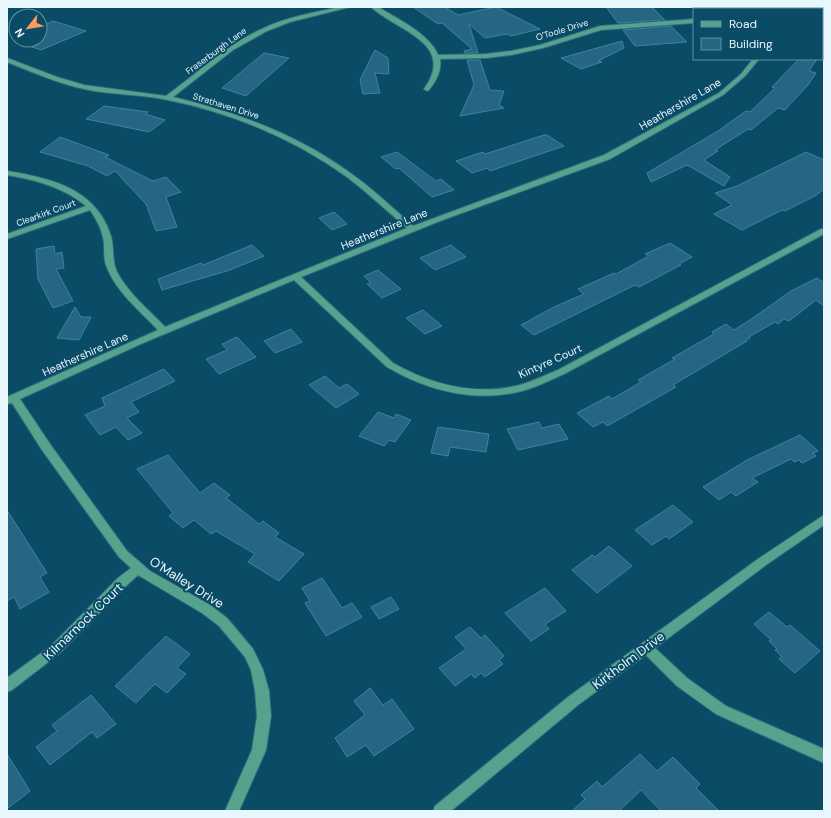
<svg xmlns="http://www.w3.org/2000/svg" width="831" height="818" viewBox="0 0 831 818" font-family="'DM Sans',sans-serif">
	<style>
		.building { fill: #276683; stroke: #3785a9 }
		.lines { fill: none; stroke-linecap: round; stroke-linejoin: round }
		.minor-casing { stroke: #326a81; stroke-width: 2 }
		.minor { fill: #55a38c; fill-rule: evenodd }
		.labels { text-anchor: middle; stroke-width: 4; stroke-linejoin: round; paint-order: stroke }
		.far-street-label { font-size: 9px; fill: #e8f6fe; stroke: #0a4b66 }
		.street-label { font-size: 11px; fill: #e8f6fe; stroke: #0a4b66 }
		.near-street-label { font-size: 13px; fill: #e8f6fe; stroke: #0a4b66 }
	</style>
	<rect width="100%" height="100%" fill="#0a4b66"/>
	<path class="building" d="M413 7H445L458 15 496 7 540 29 511 36 507 34 485 38 469 24 478 53H465L464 51 472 49 442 23 438 24Z
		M606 7H652L665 20 618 23Z
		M53 21 86 31 41 50 20 43 26 40H40V27Z
		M671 26 687 42 635 46 623 30Z
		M622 41 624 48 598 61 602 62 581 69 561 58Z
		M375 50 388 58 389 74 375 73 380 93 363 94 360 80Z
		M264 53 289 58 246 96 222 88Z
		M799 59H817L809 71 816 73 808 85 785 110 778 108 751 130 748 129 715 150 718 151 704 160 730 177 724 186 687 165 651 182 647 173 718 131 746 111 750 112 775 88 772 87Z
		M467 60H480L490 90 504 91 499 105 504 108 460 116 474 85Z
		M104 106 148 112 145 114 165 120 149 132 86 119Z
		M544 135H547L564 146 490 171 487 168 472 173 456 161 483 152 485 154Z
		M60 137 109 155 105 157 153 181 166 177 181 192 166 197 177 227 156 231 146 204 115 171 107 176 88 166 40 152Z
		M397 152 436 181 441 179 454 190 432 197 399 168 396 169 381 157Z
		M806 152 824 160V189L815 196 785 211 782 210 742 230 714 214 732 205 715 193 737 186Z
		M334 212 347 224 332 230 319 218Z
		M670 243 692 257 679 264 681 265 639 287 635 285 534 335 521 325 554 307 584 294 578 289 614 273 616 274 649 256 645 254Z
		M252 245 264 256 230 270 162 290 158 279 201 263 203 265Z
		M451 245 466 257 435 270 420 258Z
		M54 246 55 254 62 252 64 268 56 269 73 301 53 308 38 279 36 249Z
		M378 270 401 289 382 298 367 284 371 283 364 276Z
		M817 278 824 283V306L816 300 789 321 784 319 778 324 775 322 749 337 750 338 746 340 747 341 673 385 676 387 607 426 603 422 593 427 577 413 609 396 612 399 641 382 638 380 675 359 672 358 714 334 712 332 726 324 734 330 750 320 791 291Z
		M75 307 81 317H91L79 340 57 338Z
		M423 310 442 326 425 334 406 318Z
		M291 329 302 342 275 353 264 341Z
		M237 337 256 357 219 374 206 359 227 350 222 344Z
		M164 369 175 381 131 402 139 412 127 418 142 433 128 440 116 427 100 435 85 415 105 406 102 398Z
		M325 376 339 388 347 384 359 394 336 408 309 385Z
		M378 412 394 418 396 414 411 420 395 442 389 440 384 446 359 436Z
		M539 422 542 428 559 424 568 439 518 450 507 429Z
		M438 427 489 434 486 452 450 447 448 456 431 453Z
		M800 435 818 451 813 453 816 456 802 463 799 460 794 462 791 459 752 478 758 482 736 496 731 492 719 500 703 487 747 460Z
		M168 455 200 493 214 483 230 495 226 498 259 524 263 521 279 533 275 537 304 554 279 581 248 562 255 554 216 531 211 534 194 520 183 528 169 516 173 513 137 469Z
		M673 505 693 522 669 539 666 536 652 545 635 530Z
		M7 510 47 573 40 577 49 592 20 609 14 597 7 601Z
		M609 546 632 566 597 593 572 570 592 555 595 557Z
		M322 578 342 608 352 603 362 617 326 636 305 603 310 601 302 588Z
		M545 588 566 611 545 624 549 629 531 641 505 613Z
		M391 597 399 609 379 619 371 607Z
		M769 612 787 627 790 625 820 651 795 673 779 659 782 657 775 650 777 649 769 641 771 640 754 624Z
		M470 627 481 638 485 635 504 656 499 660 503 664 485 677 481 673 475 678 471 674 455 686 439 668 466 649 455 637Z
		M166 636 190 654 177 668 186 674 167 693 155 684 136 703 115 686Z
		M370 688 383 705 392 699 414 729 374 756 366 745 347 757 335 738 365 715 354 701Z
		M91 695 116 724 97 738 92 732 50 765 36 747 57 731 52 725Z
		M7 754 30 791 7 809Z
		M640 754 657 771 673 757 700 784 696 788 719 811H661L641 790 619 811H572L585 799 581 795 597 781 602 787Z"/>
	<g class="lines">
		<g class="minor-casing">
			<path id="minor" d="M339 7H350L290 22 267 31 233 50 173 97C237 112 299 135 353 175 374 190 393 208 413 226L604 155 719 93 741 74 753 59H759L745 76 723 95 610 159 440 221 301 277 393 363C432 385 476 396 520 385 533 381 545 375 558 370L821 229H824V234L564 374C550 380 537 387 522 391 475 403 428 391 387 367L294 280 143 343 20 399 50 444 127 551 150 571 210 605 227 618 253 649 263 670 269 691 271 716 266 750 239 811H225L252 750 257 716 255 691 251 670 245 657 219 626 202 613 138 575 126 586 60 653 12 690 7 692V678L52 645 118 578 131 568 119 557 42 450 12 403 7 404V397L158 330C140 311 115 291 106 265 104 259 104 251 104 244 103 231 97 220 90 210L7 239V234L86 206C63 187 36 180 7 175V171C50 178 94 188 110 233 115 246 111 259 117 272 128 293 149 310 165 327L407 228C387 211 368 193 347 177 294 139 232 113 168 100 140 94 112 95 84 89 57 83 32 72 7 62V58L57 77 84 85 166 96C198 73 226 45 262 29 286 17 313 13 339 7Z
				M371 7H378C396 18 430 34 438 55L486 54 511 51 540 45 600 26 694 19V23L601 30 543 48 511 55 486 58 440 59C442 71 436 81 429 90L427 91 424 89C457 43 397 31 371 7Z
				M822 20H824V24H822Z
				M824 515V525L766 565 655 648 687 678 726 706 824 749V763L716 714 677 686 646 655 578 705 451 811H433L435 806 568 697 758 559Z"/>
		</g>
		<use href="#minor" class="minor"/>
	</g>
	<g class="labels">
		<g class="far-street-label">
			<text transform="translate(562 30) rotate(-17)" y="3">O'Toole Drive</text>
			<text transform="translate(216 51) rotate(-36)" y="3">Fraserburgh Lane</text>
			<text transform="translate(226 106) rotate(17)" y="3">Strathaven Drive</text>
			<text transform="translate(46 213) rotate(-20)" y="3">Clearkirk Court</text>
		</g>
		<g class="street-label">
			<text transform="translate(680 104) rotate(-30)" y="4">Heathershire Lane</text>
			<text transform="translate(384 229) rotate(-22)" y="4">Heathershire Lane</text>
			<text transform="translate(85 354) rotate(-24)" y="4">Heathershire Lane</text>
			<text transform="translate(550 361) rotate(-24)" y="4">Kintyre Court</text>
		</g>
		<g class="near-street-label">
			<text transform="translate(187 582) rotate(32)" y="5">O'Malley Drive</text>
			<text transform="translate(83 621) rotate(-44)" y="5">Kilmarnock Court</text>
			<text transform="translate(628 660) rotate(-37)" y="5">Kirkholm Drive</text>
		</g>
	</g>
	<rect width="831" height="818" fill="none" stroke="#e8f6fe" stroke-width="16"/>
	<rect x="693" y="8" width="130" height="52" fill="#0a4b66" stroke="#638fa3"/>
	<rect x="701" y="21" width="20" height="6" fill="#55a38c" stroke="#638fa3"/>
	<text x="729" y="28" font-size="12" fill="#e8f6fe">Road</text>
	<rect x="701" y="38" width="20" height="12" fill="#276683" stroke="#638fa3"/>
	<text x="729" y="48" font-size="12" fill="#e8f6fe">Building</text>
	<g transform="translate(28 28) rotate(239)"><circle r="19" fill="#0a4b66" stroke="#638fa3"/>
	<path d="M0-3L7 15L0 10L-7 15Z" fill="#ff9b5a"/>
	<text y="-6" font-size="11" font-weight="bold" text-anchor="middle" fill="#e8f6fe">N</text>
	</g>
</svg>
